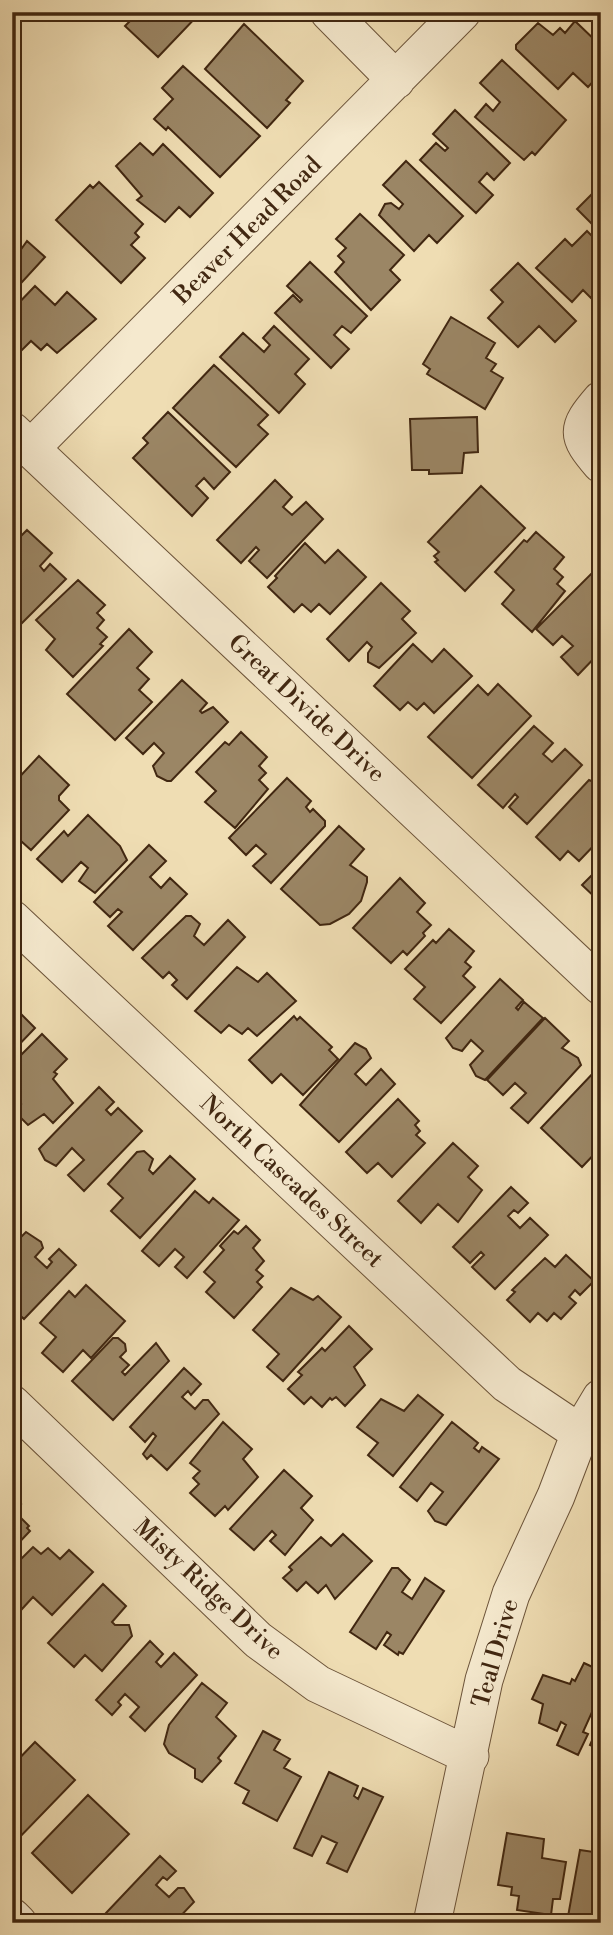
<svg xmlns="http://www.w3.org/2000/svg" width="613" height="1935" viewBox="0 0 613 1935" font-family="'Libre Bodoni',serif">
	<style>
		.building { fill: #9b8665; stroke: #412711; stroke-width: 2 }
		.lines { fill: none; stroke-linecap: round; stroke-linejoin: round }
		.minor-casing { stroke: #6c543a; stroke-width: 39 }
		.minor { stroke: #f5e9ce; stroke-width: 37 }
		.labels { text-anchor: middle; stroke-width: 5; stroke-linejoin: round; paint-order: stroke }
		.street-label { font-size: 24px; fill: #412711; stroke: #f5e9ce }
	</style>
	<rect width="100%" height="100%" fill="#efddb3"/>
	<filter id="stains"><feTurbulence type="fractalNoise" baseFrequency=".00286" numOctaves="4"/><feColorMatrix values="0 0 0 0 .2 0 0 0 0 .09 0 0 0 0 .02 0 0 0 .5 -.17"/></filter>
	<radialGradient id="worn" r=".72"><stop offset=".6" stop-color="#630" stop-opacity="0"/><stop offset="1" stop-color="#630" stop-opacity=".3"/></radialGradient>
	<path class="building" d="M120 12H201L158 57 125 26 130 21Z
		M575 21 601 46V73L588 87 573 73 558 89 516 49V45L538 23 553 35 560 28 565 33Z
		M244 24 303 81 286 100 290 103 267 128 205 69Z
		M502 60 566 120 535 155 532 152 524 160 475 117 486 104 493 111 500 102 480 83Z
		M183 66 260 136 220 177 168 127 166 130 154 119 173 99 162 88Z
		M455 110 510 163 494 180 487 173 479 182 493 195 476 213 420 160 436 143 445 151 448 148 433 134Z
		M140 143 153 155 163 144 213 193 190 217 179 207 165 222 137 200 142 196 116 166Z
		M406 161 463 216 437 243 429 235 414 251 379 215 385 204 391 203 399 209 403 204 383 185Z
		M99 182 143 224 135 233 139 237 131 245 145 258 121 283 56 220 90 185 93 188Z
		M593 193 601 201V233L577 209Z
		M360 214 404 255 390 270 400 280 371 310 335 272 344 262 338 256 346 248 336 239Z
		M587 231 601 245V293L598 290 591 298 583 290 572 302 536 268 565 239 572 246Z
		M12 239 22 248 27 241 45 257 12 293Z
		M310 262 367 316 351 333 342 326 334 335 349 349 331 368 275 313 293 295 300 302 302 300 287 286Z
		M518 263 576 321 555 342 539 326 518 347 488 318 503 302 491 290Z
		M35 286 55 305 67 292 96 319 57 353 47 344 41 350 31 341 21 351 12 343V310Z
		M451 317 495 343 486 358 496 364 491 371 503 378 485 409 427 374 430 369 423 364Z
		M274 326 309 359 295 374 305 384 279 413 220 357 243 333 264 352 270 345 263 338Z
		M214 365 268 415 258 425 268 434 236 467 173 408Z
		M168 412 230 472 214 489 204 478 196 486 208 498 192 516 133 458 148 443 143 438Z
		M477 417 478 452 464 453 462 473 429 474V470H412L410 419Z
		M275 480 292 497 283 507 292 515 306 502 323 519 267 578 249 561 259 550 256 547 241 563 217 540Z
		M481 486 525 528 465 591 435 562 438 560 434 556 439 552 428 542Z
		M27 530 52 553 40 566 44 571 50 564 66 579 12 633V545Z
		M536 532 564 557 554 569 563 577 557 584 565 591 532 632 502 604 514 590 495 572 524 540 527 542Z
		M305 543 325 563 338 550 366 577 330 614 319 604 311 612 302 604 294 612 268 587 277 578 275 576Z
		M592 573 601 581V651L578 675 561 657 573 646 562 636 553 645 536 629Z
		M78 580 105 605 97 613 104 620 97 628 107 637 100 644 103 646 73 677 46 650 55 639 36 620Z
		M381 583 410 611 402 619 416 633 379 668 368 662V653L372 647 367 642 349 661 327 639Z
		M129 629 152 652 137 668 149 679 139 690 152 702 115 740 67 694Z
		M413 644 432 662 444 649 472 676 434 713 424 703 417 710 408 702 400 710 374 686Z
		M182 680 207 703 200 711 202 713 213 707 228 722 171 781H167L157 776 153 766 164 753 154 743 143 754 126 738Z
		M498 684 531 716 472 778 428 737 478 685 488 695Z
		M534 726 553 743 543 754 552 762 565 749 582 765 527 824 509 807 518 797 515 794 503 808 478 785Z
		M241 732 267 757 259 766 266 773 259 780 268 789 235 828 205 802 216 791 196 772 225 742 229 745Z
		M39 756 69 785 59 796V800L69 810 31 850 12 833 16 818 12 809 17 804 12 803V785Z
		M287 778 311 801 306 807 310 812 313 809 325 821V826L271 883 253 866 266 854 256 845 246 855 229 838Z
		M589 780 601 785V838L579 861 568 851 560 860 536 837Z
		M88 815 120 846 127 860 95 893 79 881 88 868 81 862 62 882 37 859 64 831 68 836Z
		M339 826 364 849 350 865 367 877V882L361 901 349 914 330 924 320 925 281 889Z
		M149 845 166 861 150 877 161 888 170 878 187 894 133 950 108 926 122 912 118 909 110 917 94 902Z
		M601 866V903L582 885Z
		M400 878 425 903 417 912 431 925 423 933 425 936 407 955 403 951 391 963 353 928Z
		M186 916H191L200 924 194 936 204 945 228 920 245 937 187 999 172 985 177 980 169 972 163 978 142 958Z
		M449 929 474 951 465 962 471 967 463 976 475 987 441 1023 414 999 425 987 405 969 433 940 436 943Z
		M237 967 258 982 267 973 296 1001 257 1036 248 1028 242 1034 229 1025 221 1033 195 1011Z
		M500 979 523 1000 516 1008 518 1010 524 1002 543 1018 485 1080 476 1076 470 1065 483 1051 471 1040 462 1051 453 1048 446 1038Z
		M21 1014 35 1028 12 1052V1015L16 1019Z
		M294 1016 297 1020 300 1017 332 1047 329 1050 338 1059 303 1095 281 1074 272 1083 249 1060Z
		M545 1018 569 1041 562 1048 578 1058 581 1065 528 1123 511 1108 526 1093 515 1083 503 1095 487 1080Z
		M42 1034 67 1059 54 1072 57 1074 53 1079 73 1103 53 1123 44 1114 28 1125 14 1111 21 1104 15 1099 12 1102V1064Z
		M355 1043 366 1049 371 1058 355 1074 366 1085 381 1069 395 1084 339 1142 300 1105Z
		M597 1069 601 1073V1147L582 1167 541 1128Z
		M99 1087 114 1102 106 1110 111 1115 118 1108 142 1131 84 1191 68 1175 84 1160 72 1148 56 1166 45 1160 39 1149Z
		M398 1099 419 1121 415 1125 420 1131 416 1135 425 1143 392 1177 378 1163 367 1173 346 1152Z
		M453 1143 478 1166 468 1177 482 1190 458 1222 438 1204 421 1223 398 1201Z
		M144 1151 153 1159 149 1170 153 1174 170 1156 195 1179 140 1238 111 1211 123 1198 108 1184 137 1152Z
		M511 1187 528 1203 518 1213 514 1210 508 1216 520 1228 530 1218 548 1235 495 1289 472 1267 484 1255 481 1252 470 1263 453 1247Z
		M195 1191 209 1203 213 1198 239 1220 187 1278 175 1267 184 1257 175 1249 159 1266 142 1251Z
		M246 1226 260 1240 253 1248 264 1261 256 1270 263 1276 257 1282 262 1287 234 1318 206 1292 215 1282 204 1272 224 1250 220 1246 234 1231 238 1234Z
		M26 1232 41 1242 43 1248 35 1257 47 1268 52 1262 49 1259 59 1249 76 1265 24 1319 12 1308V1246Z
		M566 1255 594 1281 580 1295 575 1290 569 1297 576 1303 561 1319 554 1313 547 1321 538 1313 530 1322 507 1300 515 1292 512 1290 545 1258 555 1267Z
		M86 1285 125 1321 91 1358 83 1350 63 1372 42 1353 56 1337 40 1323 69 1291 75 1297Z
		M291 1288 313 1300 318 1296 341 1317 283 1381 267 1367 279 1354 253 1330Z
		M349 1326 372 1349 354 1367 365 1385 345 1406 336 1397 332 1400 330 1398 322 1407 311 1397 304 1404 288 1389 302 1375 298 1372 322 1348 325 1351Z
		M113 1338H118L125 1344 126 1351 120 1357 129 1365 122 1372 125 1375 156 1343 169 1361 113 1420 72 1381Z
		M184 1368 201 1384 191 1395 188 1391 182 1397 195 1409 203 1400H208L219 1414 167 1470 151 1455 147 1459 143 1454 156 1436 153 1433 145 1442 130 1427Z
		M418 1395 443 1415 393 1476 368 1455 378 1443 357 1427 381 1399 404 1411Z
		M223 1422 252 1449 243 1459 258 1477 228 1510 225 1506 215 1516 190 1493 199 1484 193 1478 200 1471 190 1463Z
		M452 1422 478 1443 474 1448 479 1452 482 1447 499 1459 446 1525 435 1521 428 1511 443 1492 431 1483 417 1501 400 1487Z
		M284 1470 312 1496 301 1508 313 1520 285 1555 270 1541 276 1535 272 1531 254 1550 230 1529Z
		M12 1496 21 1504 14 1511 29 1526 27 1528 30 1531 12 1550Z
		M343 1534 372 1561 335 1599 326 1585 318 1593 306 1582 297 1591 283 1578 292 1570 289 1567 321 1537 331 1546Z
		M33 1547 41 1554 48 1548 60 1559 69 1550 93 1572 52 1615 33 1597 22 1609 12 1600V1568Z
		M392 1568H398L410 1580 402 1592 412 1599 425 1578 444 1591 403 1654 399 1652 398 1655 384 1645 391 1635 387 1632 376 1649 350 1632Z
		M103 1584 126 1606 112 1622 115 1625H129L132 1636 102 1671 85 1655 74 1667 48 1643Z
		M150 1641 163 1654 156 1662 161 1667 174 1653 197 1675 145 1731 130 1717 139 1707 125 1694 118 1702 121 1705 112 1715 96 1700Z
		M584 1663 601 1671V1708L598 1715 592 1712 583 1732 588 1734 578 1755 557 1745 566 1725 561 1722 557 1731 539 1723 543 1704 532 1699 543 1675 570 1684 572 1679 575 1681Z
		M202 1683 227 1703 216 1717 236 1736 218 1758 221 1761 202 1782 195 1778V1769L169 1753 164 1744 169 1725Z
		M598 1727 601 1728V1750L590 1745Z
		M263 1731 280 1740 274 1750 290 1759 284 1768 301 1777 277 1821 243 1803 249 1791 235 1783Z
		M35 1742 75 1780 16 1841 12 1838V1766Z
		M329 1772 358 1786 354 1796 358 1799 363 1788 383 1797 347 1872 327 1863 337 1843 322 1836 312 1856 294 1848Z
		M88 1795 129 1834 72 1893 32 1853Z
		M507 1833 544 1839 542 1858 566 1862 560 1899H553L551 1915 517 1910 519 1896 511 1895 512 1887 498 1885Z
		M580 1850 601 1853 599 1923 567 1922Z
		M160 1856 176 1871 167 1880 163 1877 156 1885 169 1897 178 1888H184L194 1902 174 1923H132L127 1918 123 1923H117L106 1913Z"/>
	<g class="lines">
		<g class="minor-casing">
			<path id="minor" d="M329 12 396 80
				M601 400C576 429 576 435 601 464
				M12 431 601 986
				M31 448 462 12
				M12 919 507 1384 580 1433
				M12 1404 258 1640 318 1684 470 1756
				M12 1917 18 1923
				M432 1923 484 1680 511 1594 556 1496 580 1433 601 1398"/>
		</g>
		<use href="#minor" class="minor"/>
	</g>
	<g class="labels">
		<g class="street-label">
			<text transform="translate(247 230) rotate(-45)" y="8">Beaver Head Road</text>
			<text transform="translate(307 708) rotate(43)" y="8">Great Divide Drive</text>
			<text transform="translate(292 1181) rotate(43)" y="8">North Cascades Street</text>
			<text transform="translate(209 1589) rotate(43)" y="8">Misty Ridge Drive</text>
			<text transform="translate(495 1653) rotate(-74)" y="8">Teal Drive</text>
		</g>
	</g>
	<rect width="613" height="1935" fill="none" stroke="#efddb3" stroke-width="42"/>
	<rect x="14" y="14" width="585" height="1907" fill="none" stroke="#412711" stroke-width="3.5"/>
	<rect x="21" y="21" width="571" height="1893" fill="none" stroke="#412711" stroke-width="2"/>
	<rect width="100%" height="100%" filter="url(#stains)"/>
	<rect width="100%" height="100%" fill="url(#worn)"/>
</svg>
